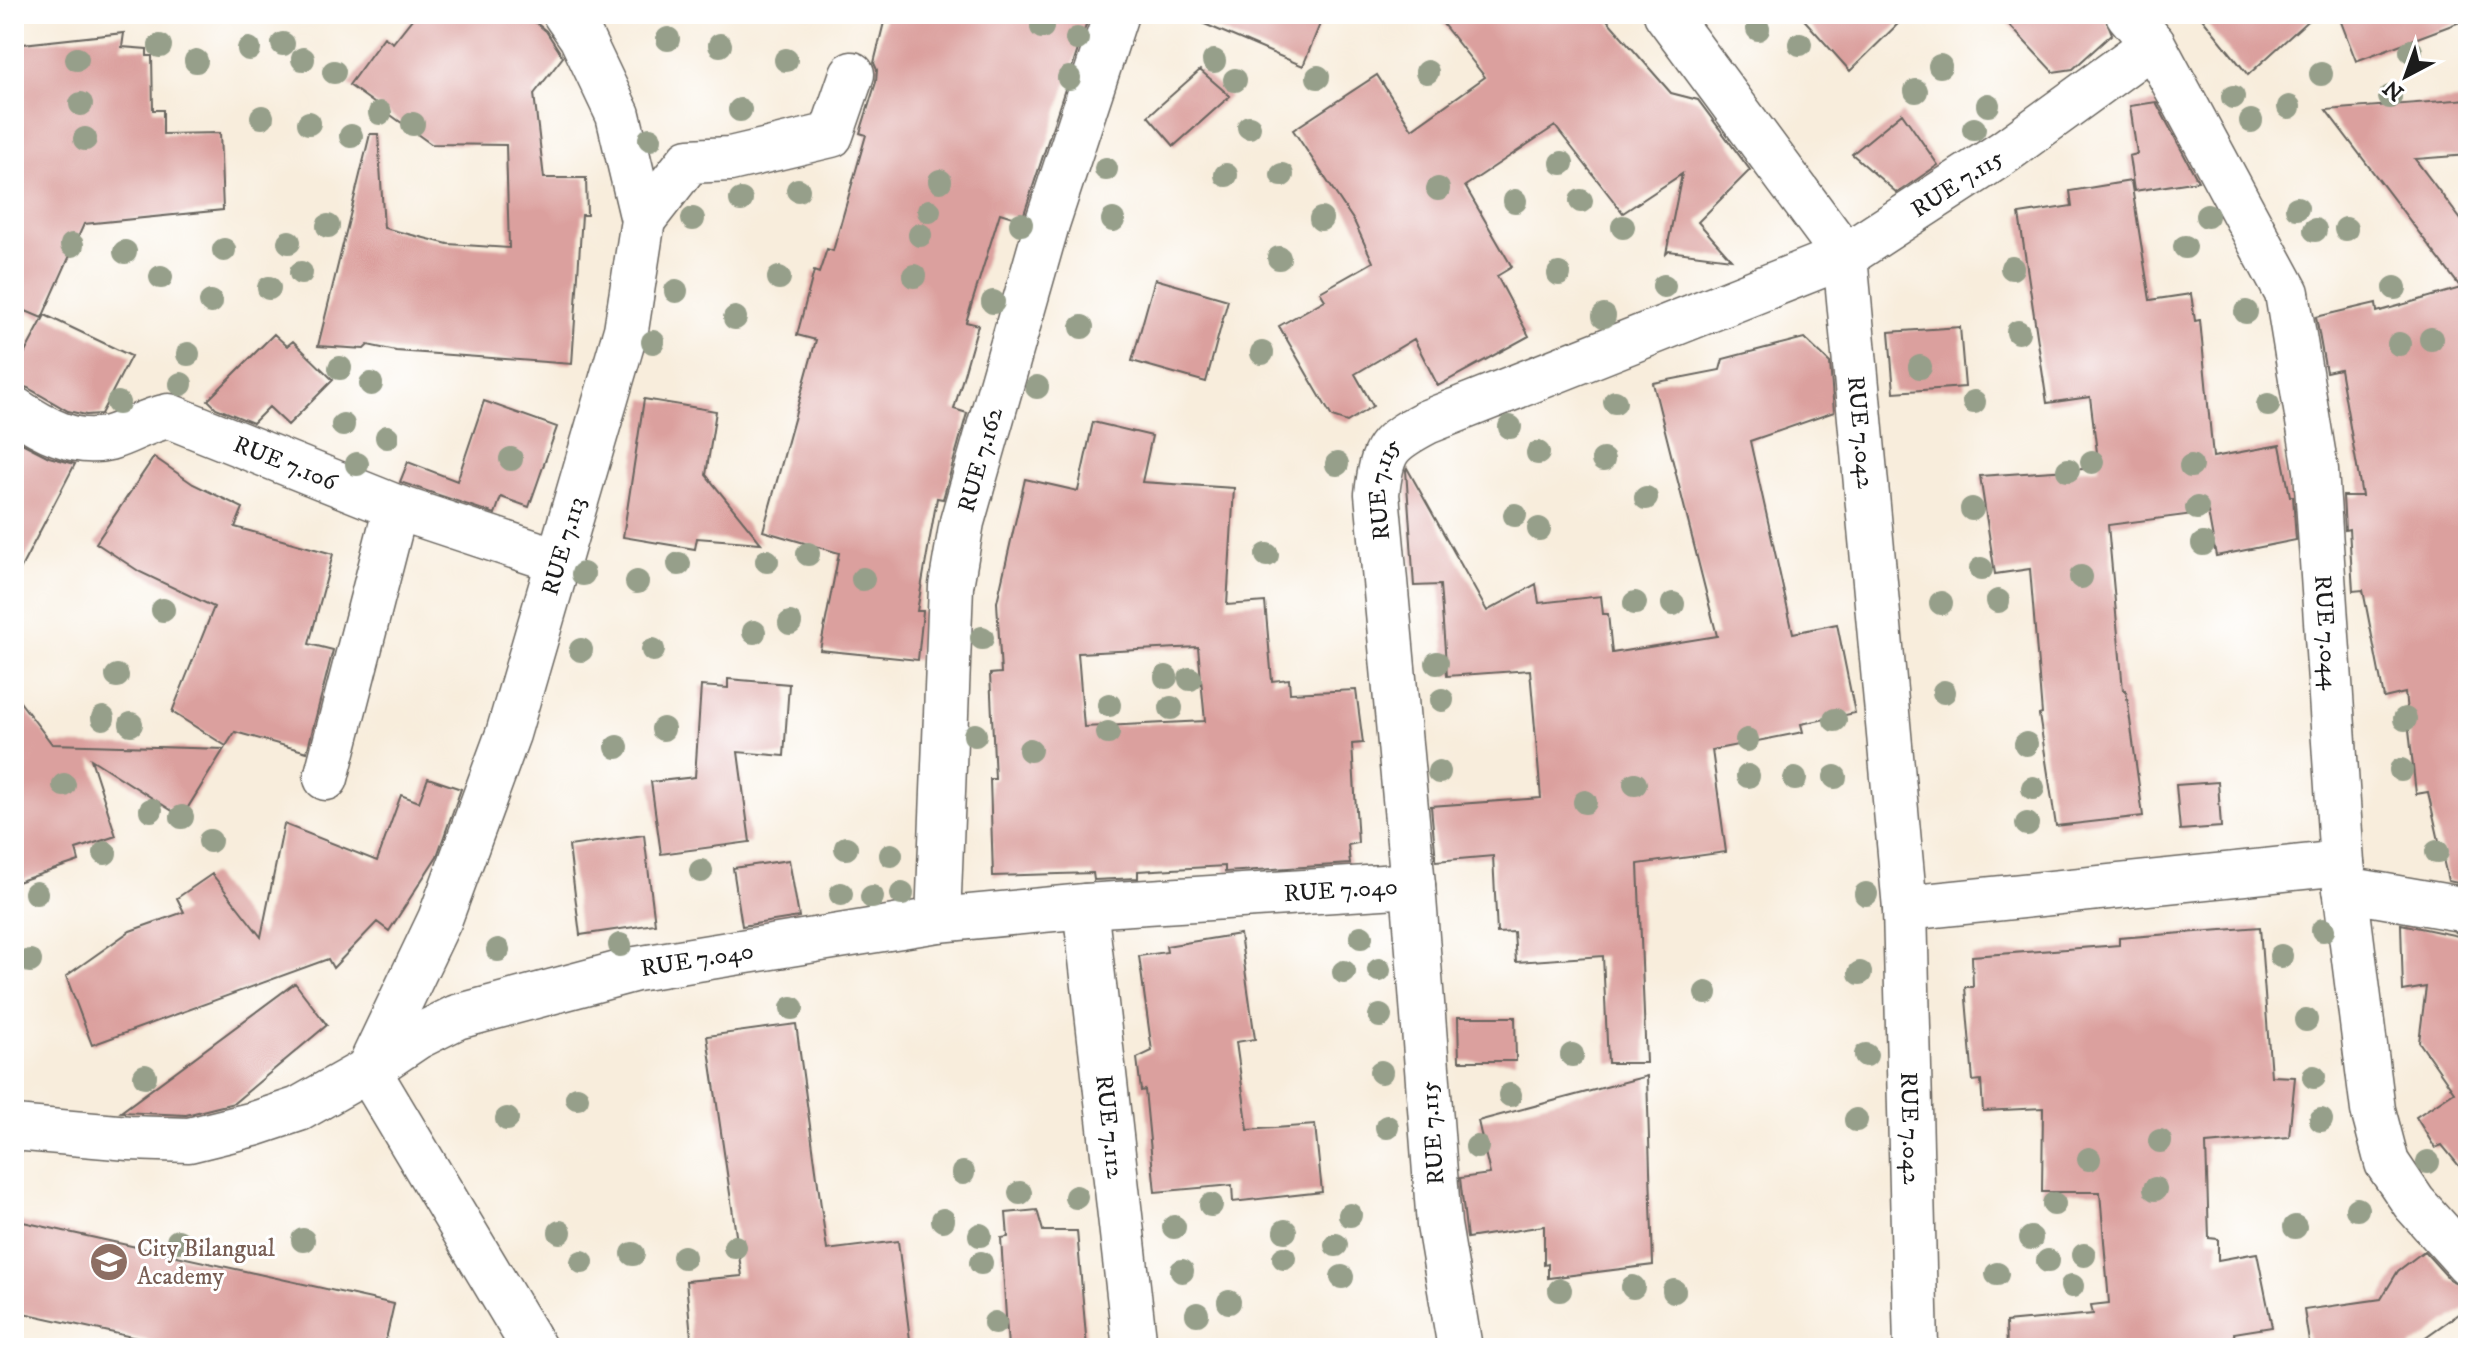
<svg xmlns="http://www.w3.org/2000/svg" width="2482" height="1362" viewBox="0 0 2482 1362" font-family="'IM FELL DW Pica',serif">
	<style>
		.building { fill: #dba09e; fill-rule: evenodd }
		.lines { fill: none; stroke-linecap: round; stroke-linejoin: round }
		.minor-casing { stroke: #69655f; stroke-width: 47 }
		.minor { stroke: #fff; stroke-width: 44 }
		.tree { fill: #969f8a }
		.labels { text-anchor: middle; stroke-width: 6; stroke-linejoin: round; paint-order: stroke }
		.street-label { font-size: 24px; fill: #1c1c1c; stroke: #fff }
		.education-label { font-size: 24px; fill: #785e54; stroke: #fff; text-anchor: start }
	</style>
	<rect width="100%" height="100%" fill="#fff"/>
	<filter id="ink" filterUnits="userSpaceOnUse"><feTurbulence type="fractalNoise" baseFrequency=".0125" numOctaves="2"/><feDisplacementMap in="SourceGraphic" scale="16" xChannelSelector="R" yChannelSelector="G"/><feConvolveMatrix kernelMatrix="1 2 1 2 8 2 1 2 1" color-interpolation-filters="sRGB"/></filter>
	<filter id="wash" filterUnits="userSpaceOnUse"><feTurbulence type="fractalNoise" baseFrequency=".006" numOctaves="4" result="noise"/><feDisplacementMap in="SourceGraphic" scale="32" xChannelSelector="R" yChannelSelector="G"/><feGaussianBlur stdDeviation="1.8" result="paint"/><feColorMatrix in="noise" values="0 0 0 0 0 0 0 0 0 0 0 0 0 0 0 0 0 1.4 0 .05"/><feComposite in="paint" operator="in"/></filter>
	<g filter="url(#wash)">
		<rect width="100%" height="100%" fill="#f8eddc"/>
		<g id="blocks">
			<path class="building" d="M416 14H525L546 31 563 57 534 94 544 178H586L587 215H582L572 364 396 351 368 345 364 349 318 346 370 134H378L384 228 448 244 509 248 506 145 431 144 349 85 384 37 393 43Z
				M886 14H1065L1087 22 1022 220 1000 213 966 322 978 325 954 409 967 413 943 499 937 498 917 611H923L918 660 820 650 839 553 763 531 816 340 797 335 814 271 819 273 827 249 833 251 866 135 860 133 876 82 877 70 874 63Z
				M1181 14H1324L1303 66Z
				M1435 14H1602L1671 93 1698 100 1750 170 1698 222 1731 259 1669 251 1666 254 1682 174 1623 213 1555 126 1465 186 1512 267 1497 276 1529 336 1438 386 1414 339 1355 374 1373 406 1347 422 1332 417 1279 326 1325 300 1320 292 1373 262 1354 221 1293 130 1377 75 1412 129 1485 77Z
				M1799 14H1908L1850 71Z
				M1999 14H2104L2112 34 2073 69 2053 72Z
				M2199 14H2315L2248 75Z
				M2338 14H2468V19L2356 61Z
				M124 33 122 47 147 49V56H152L153 110H163V134L220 133 223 210 84 224 42 318 14 306V45Z
				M1200 70 1230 96 1174 146 1148 116Z
				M2468 99V155L2415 159 2468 229V885L2448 881 2428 792 2416 794 2405 693 2384 698 2363 590 2353 591 2349 529 2345 530 2343 496H2362L2340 369 2326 372 2316 317 2376 303 2377 312 2461 288 2326 110Z
				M2156 102 2198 181 2134 191 2129 156 2137 154 2130 106Z
				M1902 113 1938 165 1897 193 1852 154Z
				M2131 181 2150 300 2191 294 2195 321 2200 320 2213 457 2280 445 2290 496H2293L2296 540 2216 556 2208 512 2108 525 2123 690H2126L2143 816 2056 826 2039 715 2042 714 2030 569 1995 574 1980 476 2099 468 2090 397 2047 403 2019 214 2072 206 2070 191Z
				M1155 279 1228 300 1206 382 1132 361Z
				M45 315 131 356 101 414 86 415 68 411 28 388 14 384V373Z
				M1960 327 1965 387 1894 392 1889 332Z
				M274 334 287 346 293 341 333 380 288 425 269 407 253 423 216 408 208 400Z
				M1804 338 1830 363 1834 412 1750 441 1793 633 1837 624 1855 713 1801 724 1803 732 1712 750 1726 852 1638 864 1646 1063H1608L1603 956 1516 962 1514 932 1497 933 1493 856 1436 861 1431 806 1541 798 1530 670 1447 676 1440 585 1414 586 1406 470 1407 468 1487 611 1536 584 1539 603 1601 596 1603 614H1608L1612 653 1717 636 1653 383 1720 370 1723 359Z
				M644 399 716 411 706 475 761 543 697 538 695 549 623 537Z
				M484 401 557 427 529 507 501 497 495 514 400 482 408 462 457 481Z
				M1093 422 1152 436 1142 482 1234 488 1227 605 1265 602 1272 681 1289 679 1290 693 1356 690 1363 743 1352 744 1358 843 1348 845 1350 864 1225 872V866L1138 871V878L1094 880 1093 873 993 876 990 779H995L990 674 1001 673 997 602 1025 479 1078 491ZM1198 647 1205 721 1084 727 1078 653Z
				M14 439 49 457 75 464 14 581Z
				M154 457 193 484 243 508 235 527 333 554 309 644 333 650 307 752 235 732 226 746 172 712 214 607 140 572 96 543Z
				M728 679 789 684 784 756 738 752 750 842 661 854 651 782 695 777 701 686 728 688Z
				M14 694 52 744 224 749 182 817 91 759 116 836 76 849 79 861 14 883Z
				M428 778 461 789 437 856 389 931 377 922 333 968 328 959 92 1045 66 976 130 931 184 912 177 898 212 874 261 937 284 824 377 861 401 795 419 802Z
				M2218 782 2221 827 2180 830 2176 785Z
				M644 835 655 924 580 935 569 846Z
				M789 860 799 917 742 926 733 868Z
				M2401 924 2468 938V1177L2442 1145 2435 1148 2416 1117 2454 1092 2419 1042 2426 987 2403 991Z
				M2260 927 2271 1076 2295 1077 2289 1137 2206 1144 2209 1238 2218 1239V1260L2257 1253 2272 1327 2234 1333 2236 1348H2007L2006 1322 2093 1314 2091 1305 2109 1303 2100 1192H2042L2043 1108 1983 1111 1981 1080 1973 1081 1965 987H1973L1972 956 2119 945V938Z
				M1240 934 1255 1039 1236 1042 1248 1130 1315 1125 1322 1192 1233 1202 1232 1185 1155 1192 1145 1090 1141 1091 1137 1058 1152 1051 1139 956 1167 952 1166 946Z
				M295 983 327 1025 234 1103 186 1115 121 1112Z
				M1458 1017H1515L1516 1061H1459Z
				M796 1024 827 1250 898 1241 911 1348H692L686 1281 742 1276 707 1036Z
				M1647 1076 1653 1265 1548 1278V1264L1544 1265V1226L1467 1238 1460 1178 1490 1174 1478 1121Z
				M1037 1210 1043 1231H1077L1087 1348H1008L1001 1238 1008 1237 1006 1213Z
				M14 1220 394 1304 384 1348H182L14 1311Z
				M2424 1251 2450 1280 2466 1287 2468 1307 2410 1348H2310L2304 1310 2381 1299 2398 1271Z"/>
		</g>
	</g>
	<g filter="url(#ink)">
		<use href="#blocks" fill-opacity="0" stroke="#69655f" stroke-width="2"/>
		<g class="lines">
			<g class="minor-casing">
				<g id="minor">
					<path id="s1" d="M1666 14 1845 256 1905 908 1916 1348"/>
					<path id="s2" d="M2128 14 2153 44 2287 293 2316 470 2342 863 2373 1110 2387 1163 2414 1203 2468 1263"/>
					<path d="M643 220 689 161 730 159 831 135 852 74"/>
					<path id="s3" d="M14 409C42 428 75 447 109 438 130 432 146 420 169 416L396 507 559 561"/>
					<path d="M326 778 396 507"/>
					<path d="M2345 889 2461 909 2468 913"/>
					<path id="s4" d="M1085 906 1135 1348"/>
					<path d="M1905 908 2342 863"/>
					<path id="s5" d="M938 920 951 586 962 522 1047 224 1116 14"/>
					<path id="s6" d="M14 1128 129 1138 189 1140 254 1124 299 1109 368 1070 417 1037 457 1017 636 969 938 920 1085 906 1413 885"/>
					<path id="s7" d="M534 1348 368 1070 440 919 508 734 626 330 643 220 618 115 581 37 565 14"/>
					<path id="s8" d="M1460 1348 1439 1225 1413 885 1377 494C1382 449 1387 443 1427 422L1845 256 2003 153 2153 44"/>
				</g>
			</g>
			<use href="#minor" class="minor"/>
		</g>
		<g class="tree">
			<circle cx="1042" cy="27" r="12"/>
			<circle cx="1758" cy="29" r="12"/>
			<circle cx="668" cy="39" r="12"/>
			<circle cx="1077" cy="39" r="12"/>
			<circle cx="283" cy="44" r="12"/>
			<circle cx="1800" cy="44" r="12"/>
			<circle cx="720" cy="45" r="12"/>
			<circle cx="160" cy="46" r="12"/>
			<circle cx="249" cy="49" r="12"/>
			<circle cx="2411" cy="51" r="12"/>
			<circle cx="77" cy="59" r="12"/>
			<circle cx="303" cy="59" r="12"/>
			<circle cx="786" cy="60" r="12"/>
			<circle cx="196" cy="61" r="12"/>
			<circle cx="1214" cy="61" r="12"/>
			<circle cx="1940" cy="66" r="12"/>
			<circle cx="334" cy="72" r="12"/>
			<circle cx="1427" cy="72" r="12"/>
			<circle cx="2321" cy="74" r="12"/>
			<circle cx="1318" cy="77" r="12"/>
			<circle cx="1069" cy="78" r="12"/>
			<circle cx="1235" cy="80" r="12"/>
			<circle cx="1916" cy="91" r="12"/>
			<circle cx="2233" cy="97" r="12"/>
			<circle cx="2390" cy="97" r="12"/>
			<circle cx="81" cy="104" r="12"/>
			<circle cx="1988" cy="105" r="12"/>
			<circle cx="2289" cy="107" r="12"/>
			<circle cx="740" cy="110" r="12"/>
			<circle cx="380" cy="113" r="12"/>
			<circle cx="262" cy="117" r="12"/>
			<circle cx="2251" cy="121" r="12"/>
			<circle cx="309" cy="123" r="12"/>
			<circle cx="413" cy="124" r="12"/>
			<circle cx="1249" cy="127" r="12"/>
			<circle cx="1974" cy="129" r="12"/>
			<circle cx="351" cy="136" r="12"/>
			<circle cx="85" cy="139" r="12"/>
			<circle cx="650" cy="139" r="12"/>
			<circle cx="1562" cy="163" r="12"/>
			<circle cx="1106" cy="169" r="12"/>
			<circle cx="1226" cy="175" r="12"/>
			<circle cx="1282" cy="175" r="12"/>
			<circle cx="940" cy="181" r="12"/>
			<circle cx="1438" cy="189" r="12"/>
			<circle cx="798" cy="190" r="12"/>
			<circle cx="741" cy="200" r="12"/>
			<circle cx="1515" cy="201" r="12"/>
			<circle cx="1581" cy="201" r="12"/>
			<circle cx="2297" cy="208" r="12"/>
			<circle cx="929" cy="211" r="12"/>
			<circle cx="2207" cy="216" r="12"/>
			<circle cx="693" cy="219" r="12"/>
			<circle cx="1321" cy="219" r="12"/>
			<circle cx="1113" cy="220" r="12"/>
			<circle cx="1021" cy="224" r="12"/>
			<circle cx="328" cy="226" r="12"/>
			<circle cx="1623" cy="227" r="12"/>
			<circle cx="2346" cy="229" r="12"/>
			<circle cx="2315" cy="230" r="12"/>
			<circle cx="920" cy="235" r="12"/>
			<circle cx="289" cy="242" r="12"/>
			<circle cx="72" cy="245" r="12"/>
			<circle cx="2185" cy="247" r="12"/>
			<circle cx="224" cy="250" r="12"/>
			<circle cx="125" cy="252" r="12"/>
			<circle cx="1279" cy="258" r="12"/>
			<circle cx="2012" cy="268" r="12"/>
			<circle cx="301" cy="273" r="12"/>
			<circle cx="1559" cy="274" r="12"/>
			<circle cx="914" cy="276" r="12"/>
			<circle cx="161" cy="277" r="12"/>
			<circle cx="779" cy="278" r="12"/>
			<circle cx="1664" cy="286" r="12"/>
			<circle cx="269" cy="288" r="12"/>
			<circle cx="2395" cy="288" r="12"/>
			<circle cx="676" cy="291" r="12"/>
			<circle cx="211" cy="302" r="12"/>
			<circle cx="993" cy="302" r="12"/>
			<circle cx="2246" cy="312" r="12"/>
			<circle cx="1604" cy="316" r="12"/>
			<circle cx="735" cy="318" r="12"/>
			<circle cx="1082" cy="327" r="12"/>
			<circle cx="2018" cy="332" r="12"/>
			<circle cx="2431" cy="339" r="12"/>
			<circle cx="653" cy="342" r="12"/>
			<circle cx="2399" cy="344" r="12"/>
			<circle cx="1262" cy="353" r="12"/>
			<circle cx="188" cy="354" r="12"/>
			<circle cx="1920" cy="367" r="12"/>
			<circle cx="340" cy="368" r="12"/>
			<circle cx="181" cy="384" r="12"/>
			<circle cx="371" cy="384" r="12"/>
			<circle cx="1037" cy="387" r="12"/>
			<circle cx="1615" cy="402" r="12"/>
			<circle cx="1974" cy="402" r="12"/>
			<circle cx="118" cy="403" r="12"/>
			<circle cx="2268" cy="405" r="12"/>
			<circle cx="343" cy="425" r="12"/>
			<circle cx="1510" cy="427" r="12"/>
			<circle cx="387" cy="437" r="12"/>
			<circle cx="1538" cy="453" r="12"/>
			<circle cx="511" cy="459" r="12"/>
			<circle cx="1603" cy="460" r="12"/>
			<circle cx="2092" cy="462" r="12"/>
			<circle cx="357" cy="464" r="12"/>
			<circle cx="1337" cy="464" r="12"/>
			<circle cx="2191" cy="466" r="12"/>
			<circle cx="2068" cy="470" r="12"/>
			<circle cx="1646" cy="498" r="12"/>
			<circle cx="2197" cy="508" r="12"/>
			<circle cx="1972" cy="509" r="12"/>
			<circle cx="1515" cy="515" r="12"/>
			<circle cx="1539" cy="529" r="12"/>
			<circle cx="2203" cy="544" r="12"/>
			<circle cx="808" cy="554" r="12"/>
			<circle cx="1267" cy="555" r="12"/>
			<circle cx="767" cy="561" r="12"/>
			<circle cx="679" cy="564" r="12"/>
			<circle cx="1981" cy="569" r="12"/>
			<circle cx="583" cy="574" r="12"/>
			<circle cx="2081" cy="577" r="12"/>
			<circle cx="863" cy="579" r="12"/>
			<circle cx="637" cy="582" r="12"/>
			<circle cx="1998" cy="601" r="12"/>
			<circle cx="1635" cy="603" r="12"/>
			<circle cx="1941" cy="603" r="12"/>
			<circle cx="1673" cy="604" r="12"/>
			<circle cx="163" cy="610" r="12"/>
			<circle cx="790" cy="623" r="12"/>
			<circle cx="754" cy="632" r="12"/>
			<circle cx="982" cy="638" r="12"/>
			<circle cx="581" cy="650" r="12"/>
			<circle cx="653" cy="650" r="12"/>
			<circle cx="1437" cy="663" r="12"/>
			<circle cx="117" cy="676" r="12"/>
			<circle cx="1166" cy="677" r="12"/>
			<circle cx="1190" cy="679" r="12"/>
			<circle cx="1944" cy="692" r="12"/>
			<circle cx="1442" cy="700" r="12"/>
			<circle cx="1109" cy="705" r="12"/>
			<circle cx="1171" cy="708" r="12"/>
			<circle cx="103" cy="718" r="12"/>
			<circle cx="2405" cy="719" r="12"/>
			<circle cx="1835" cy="720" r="12"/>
			<circle cx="131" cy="724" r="12"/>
			<circle cx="663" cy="729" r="12"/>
			<circle cx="1108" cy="733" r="12"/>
			<circle cx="975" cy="735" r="12"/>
			<circle cx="1747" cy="740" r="12"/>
			<circle cx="2026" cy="744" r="12"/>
			<circle cx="617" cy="747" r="12"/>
			<circle cx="1030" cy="750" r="12"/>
			<circle cx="2401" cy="770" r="12"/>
			<circle cx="1439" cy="772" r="12"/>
			<circle cx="1748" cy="776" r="12"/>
			<circle cx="1835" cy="777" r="12"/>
			<circle cx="1795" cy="779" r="12"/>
			<circle cx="1635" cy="784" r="12"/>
			<circle cx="64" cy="785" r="12"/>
			<circle cx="2033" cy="788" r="12"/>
			<circle cx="1585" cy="802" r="12"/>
			<circle cx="151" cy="810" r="12"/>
			<circle cx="182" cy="817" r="12"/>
			<circle cx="2027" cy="824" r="12"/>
			<circle cx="210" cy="841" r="12"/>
			<circle cx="846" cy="848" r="12"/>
			<circle cx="2437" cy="852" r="12"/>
			<circle cx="105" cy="853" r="12"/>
			<circle cx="891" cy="855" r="12"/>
			<circle cx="701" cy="871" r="12"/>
			<circle cx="36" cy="893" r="12"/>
			<circle cx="841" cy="894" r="12"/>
			<circle cx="902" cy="894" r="12"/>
			<circle cx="1866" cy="894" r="12"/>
			<circle cx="872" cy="897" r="12"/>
			<circle cx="2323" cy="930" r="12"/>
			<circle cx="1361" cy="937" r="12"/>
			<circle cx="620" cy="945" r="12"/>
			<circle cx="498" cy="950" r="12"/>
			<circle cx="2281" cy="956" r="12"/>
			<circle cx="30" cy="961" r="12"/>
			<circle cx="1379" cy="970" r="12"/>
			<circle cx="1344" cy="972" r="12"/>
			<circle cx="1860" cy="973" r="12"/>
			<circle cx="1706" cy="993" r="12"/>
			<circle cx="792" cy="1008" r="12"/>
			<circle cx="1380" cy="1016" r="12"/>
			<circle cx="2306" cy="1020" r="12"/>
			<circle cx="1572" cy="1055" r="12"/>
			<circle cx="1866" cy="1055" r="12"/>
			<circle cx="1381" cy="1072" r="12"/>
			<circle cx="145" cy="1076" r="12"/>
			<circle cx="2314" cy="1077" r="12"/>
			<circle cx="1510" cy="1095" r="12"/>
			<circle cx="577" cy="1098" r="12"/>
			<circle cx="507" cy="1119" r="12"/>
			<circle cx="1856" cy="1120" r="12"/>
			<circle cx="2321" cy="1120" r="12"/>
			<circle cx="1387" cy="1127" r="12"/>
			<circle cx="2160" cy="1141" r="12"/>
			<circle cx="1477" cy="1147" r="12"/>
			<circle cx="2089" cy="1159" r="12"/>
			<circle cx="2428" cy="1162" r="12"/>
			<circle cx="963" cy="1173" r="12"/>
			<circle cx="2155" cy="1189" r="12"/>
			<circle cx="1020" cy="1193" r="12"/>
			<circle cx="1076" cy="1197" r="12"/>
			<circle cx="2054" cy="1204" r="12"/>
			<circle cx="1211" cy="1205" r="12"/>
			<circle cx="2357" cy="1209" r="12"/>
			<circle cx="1350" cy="1215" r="12"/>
			<circle cx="943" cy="1220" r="12"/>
			<circle cx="1174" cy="1227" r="12"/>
			<circle cx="2295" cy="1227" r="12"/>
			<circle cx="1285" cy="1231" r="12"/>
			<circle cx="560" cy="1232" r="12"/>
			<circle cx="980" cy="1235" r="12"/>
			<circle cx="2031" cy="1238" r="12"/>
			<circle cx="303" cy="1240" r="12"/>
			<circle cx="178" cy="1241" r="12"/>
			<circle cx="1336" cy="1245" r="12"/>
			<circle cx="735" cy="1247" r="12"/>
			<circle cx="633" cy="1254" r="12"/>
			<circle cx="2084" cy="1255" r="12"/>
			<circle cx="684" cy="1257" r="12"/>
			<circle cx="1284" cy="1258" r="12"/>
			<circle cx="2048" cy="1261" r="12"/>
			<circle cx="582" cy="1262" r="12"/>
			<circle cx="981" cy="1263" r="12"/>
			<circle cx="1182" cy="1271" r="12"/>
			<circle cx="1997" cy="1274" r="12"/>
			<circle cx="1342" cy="1277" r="12"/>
			<circle cx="2072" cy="1286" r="12"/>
			<circle cx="1633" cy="1287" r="12"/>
			<circle cx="1560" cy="1290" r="12"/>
			<circle cx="1674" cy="1291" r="12"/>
			<circle cx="1229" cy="1302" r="12"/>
			<circle cx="1197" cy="1314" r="12"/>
			<circle cx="995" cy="1323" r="12"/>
		</g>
	</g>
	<defs>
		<g id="school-disc" transform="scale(2)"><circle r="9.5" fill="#8d6e63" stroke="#fff"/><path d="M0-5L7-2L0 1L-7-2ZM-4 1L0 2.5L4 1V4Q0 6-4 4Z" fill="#fff"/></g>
	</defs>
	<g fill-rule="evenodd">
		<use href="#school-disc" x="109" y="1262"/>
	</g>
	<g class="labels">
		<g class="street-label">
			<text dy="8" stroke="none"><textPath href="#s8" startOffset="1536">RUE 7.115</textPath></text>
			<text dy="8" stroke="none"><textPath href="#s1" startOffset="478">RUE 7.042</textPath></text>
			<text dy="8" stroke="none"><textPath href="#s5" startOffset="464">RUE 7.162</textPath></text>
			<text dy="8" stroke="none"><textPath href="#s3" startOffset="292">RUE 7.106</textPath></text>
			<text dy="8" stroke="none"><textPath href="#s8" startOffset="864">RUE 7.115</textPath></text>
			<text dy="8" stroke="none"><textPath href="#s7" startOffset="884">RUE 7.113</textPath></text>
			<text dy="8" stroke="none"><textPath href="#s2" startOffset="664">RUE 7.044</textPath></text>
			<text dy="8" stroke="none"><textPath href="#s6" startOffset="1368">RUE 7.040</textPath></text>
			<text dy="8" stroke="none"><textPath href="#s6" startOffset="720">RUE 7.040</textPath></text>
			<text dy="8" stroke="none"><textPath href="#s4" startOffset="222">RUE 7.112</textPath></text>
			<text dy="8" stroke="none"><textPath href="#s1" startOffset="1176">RUE 7.042</textPath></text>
			<text transform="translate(1432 1133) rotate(-94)" y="8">RUE 7.115</text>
		</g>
		<g class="education-label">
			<text x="137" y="1256">City Bilangual<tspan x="137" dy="28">Academy</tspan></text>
		</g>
	</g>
	<rect width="2482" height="1362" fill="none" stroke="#fff" stroke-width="48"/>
	<g transform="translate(2406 76) rotate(221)" stroke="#ffffff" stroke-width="6" paint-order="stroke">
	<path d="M0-6L14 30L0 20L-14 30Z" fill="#1c1c1c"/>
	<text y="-12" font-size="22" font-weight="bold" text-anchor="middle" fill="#1c1c1c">N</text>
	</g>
</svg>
